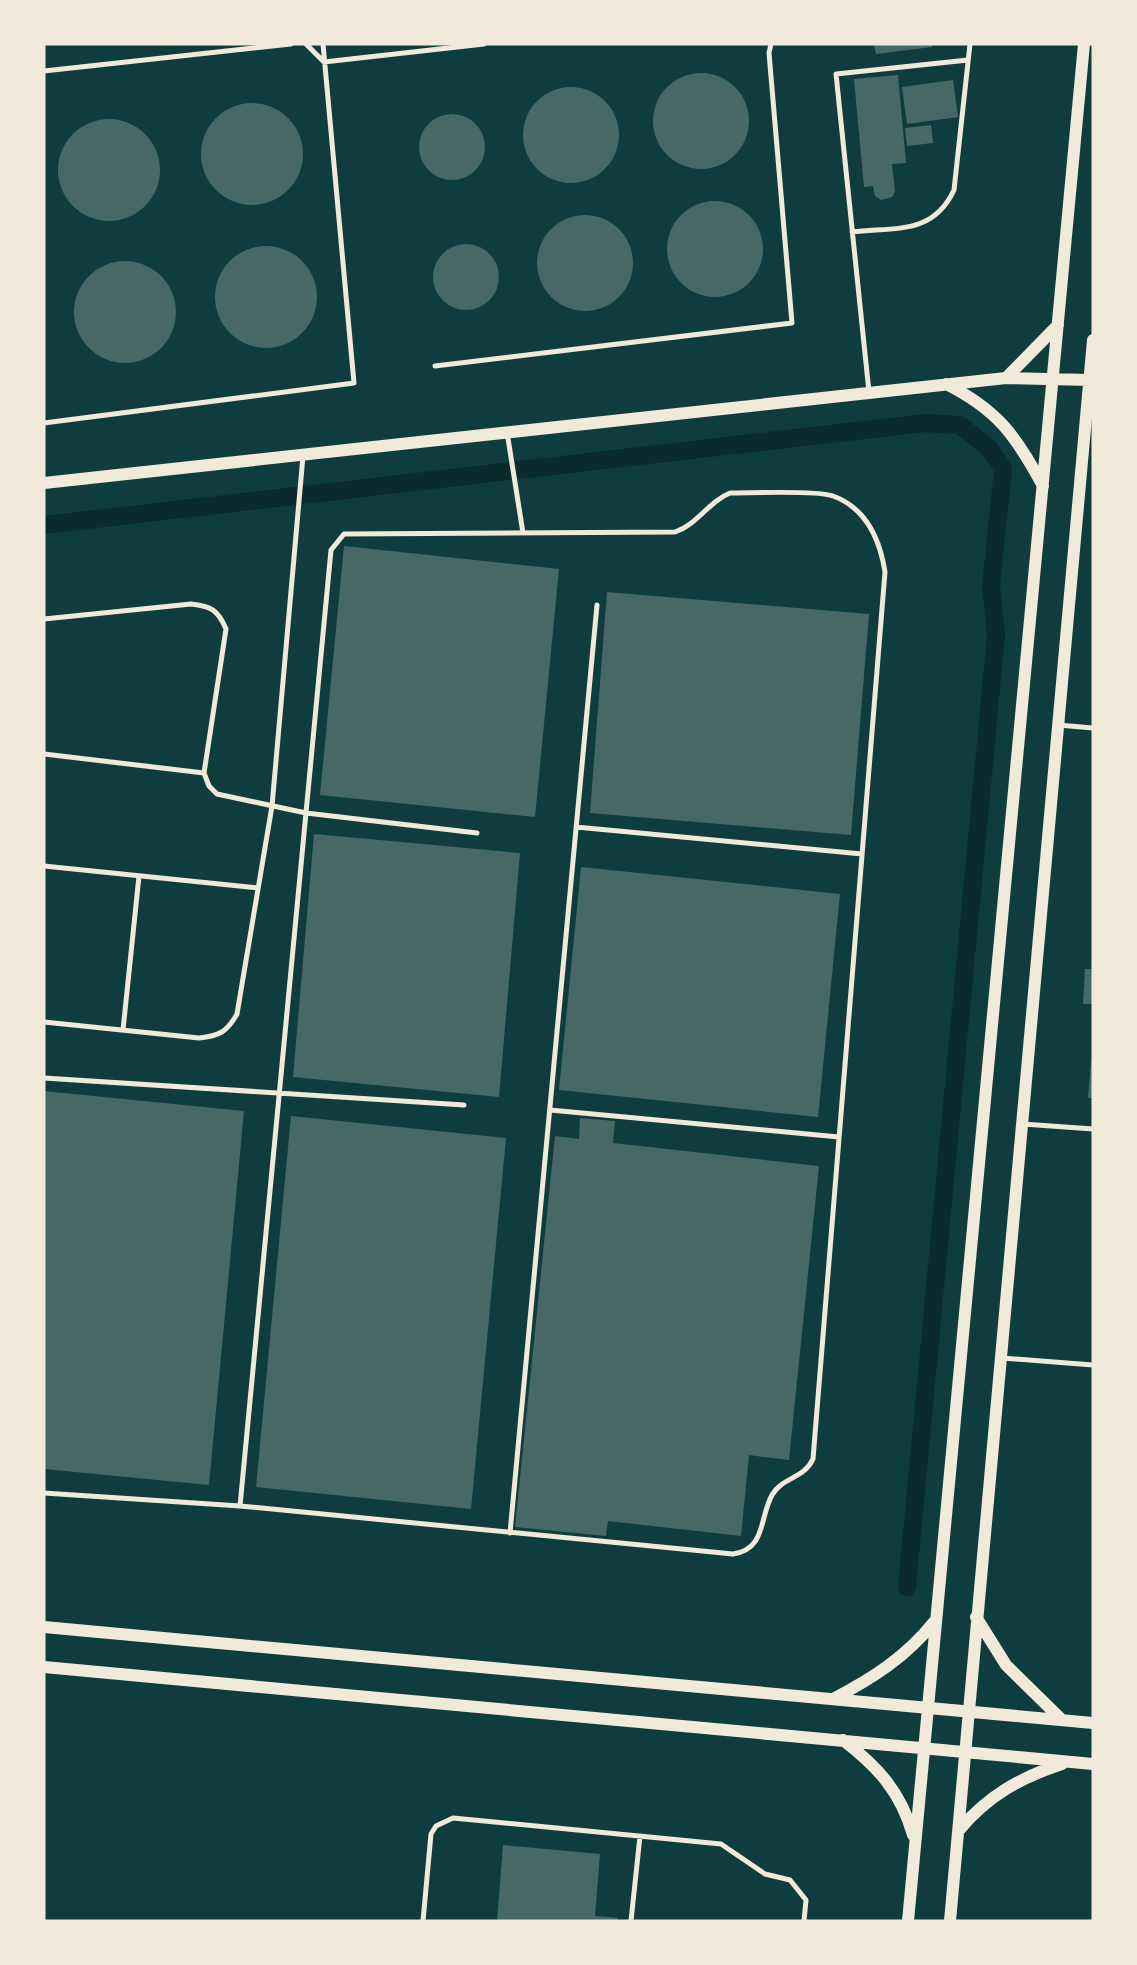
<svg xmlns="http://www.w3.org/2000/svg" width="1137" height="1965" viewBox="0 0 1137 1965" font-family="'Source Sans 3',sans-serif">
	<style>
		.lines { fill: none; stroke-linecap: round; stroke-linejoin: round }
		.canal { stroke: #0a2a2b; stroke-width: 18 }
		.building { fill: #486865 }
		.service { stroke: #f1e9da; stroke-width: 5 }
		.tertiary { stroke: #f1e9da; stroke-width: 12 }
	</style>
	<rect width="100%" height="100%" fill="#0f3d3e"/>
	<g class="lines">
		<path class="canal" d="M44 525 925 423 960 425 990 449 1003 469 991 585 996 635 907 1587"/>
	</g>
	<path class="building" d="M874 44H932V47L876 54Z
		M653 121a48 48 0 1 1 96 0a48 48 0 1 1-96 0Z
		M898 75 906 163 892 164 895 191 892 197 881 200 875 196 873 186 864 187 854 79Z
		M953 80 958 117 907 124 902 87Z
		M523 135a48 48 0 1 1 96 0a48 48 0 1 1-96 0Z
		M201 154a51 51 0 1 1 102 0a51 51 0 1 1-102 0Z
		M419 147a33 33 0 1 1 66 0a33 33 0 1 1-66 0Z
		M58 170a51 51 0 1 1 102 0a51 51 0 1 1-102 0Z
		M931 125 933 143 907 146 905 128Z
		M667 249a48 48 0 1 1 96 0a48 48 0 1 1-96 0Z
		M537 263a48 48 0 1 1 96 0a48 48 0 1 1-96 0Z
		M433 277a33 33 0 1 1 66 0a33 33 0 1 1-66 0Z
		M215 297a51 51 0 1 1 102 0a51 51 0 1 1-102 0Z
		M74 312a51 51 0 1 1 102 0a51 51 0 1 1-102 0Z
		M344 546 559 569 535 817 320 795Z
		M607 592 869 614 851 835 590 813Z
		M314 834 520 853 499 1097 293 1077Z
		M581 867 840 894 818 1117 559 1090Z
		M1091 960 1093 1004H1083L1085 969H1091Z
		M1091 1062H1093V1098H1088Z
		M44 1091 244 1111 209 1485 44 1469Z
		M291 1116 506 1138 471 1509 256 1487Z
		M580 1118 615 1121 613 1143 819 1166 789 1460 749 1455 741 1536 608 1521 606 1536 515 1527 555 1136 579 1139Z
		M503 1845 600 1854 595 1916 618 1918 617 1921H497Z"/>
	<g class="lines">
		<path class="service" d="M306 44 324 62
			M324 62 484 44
			M44 71 291 44
			M852 232C896 227 933 235 954 190L970 44
			M435 366 792 323 769 53 771 44
			M869 392 836 74 968 60
			M44 423 354 383 323 44
			M507 432 523 533
			M44 619 191 604C211 606 218 610 226 629L204 773 209 786 217 794 306 813 477 833
			M1058 725 1093 728
			M44 754 204 773
			M576 827 862 854
			M44 866 258 888
			M44 1022 199 1038C219 1036 227 1032 237 1014L272 806 303 456
			M123 1030 139 876
			M44 1078 464 1105
			M550 1110 839 1137
			M1023 1124 1093 1129
			M1002 1358 1093 1365
			M44 1493 240 1506 733 1554C766 1549 759 1519 772 1495 782 1477 804 1479 813 1459L885 572C880 540 866 508 833 496 818 490 751 493 730 493 708 502 698 524 675 532L344 534 331 550 240 1506
			M510 1533 597 605
			M423 1921 431 1834 436 1826 453 1818 721 1844 765 1874 790 1880 806 1900 804 1921
			M631 1921 640 1836"/>
		<path class="tertiary" d="M1006 378 1058 325
			M946 384C998 410 1016 436 1043 486
			M44 483 1006 378 1090 380
			M976 1617 1006 1665 1062 1720
			M44 1627 1093 1723
			M44 1667 1093 1764
			M833 1699C873 1678 906 1657 934 1622
			M843 1740C878 1767 901 1792 913 1835
			M959 1830C988 1796 1019 1778 1062 1764
			M908 1921 1084 44
			M950 1921 1093 340"/>
	</g>
	<rect width="1137" height="1965" fill="none" stroke="#f1e9da" stroke-width="91"/>
</svg>
